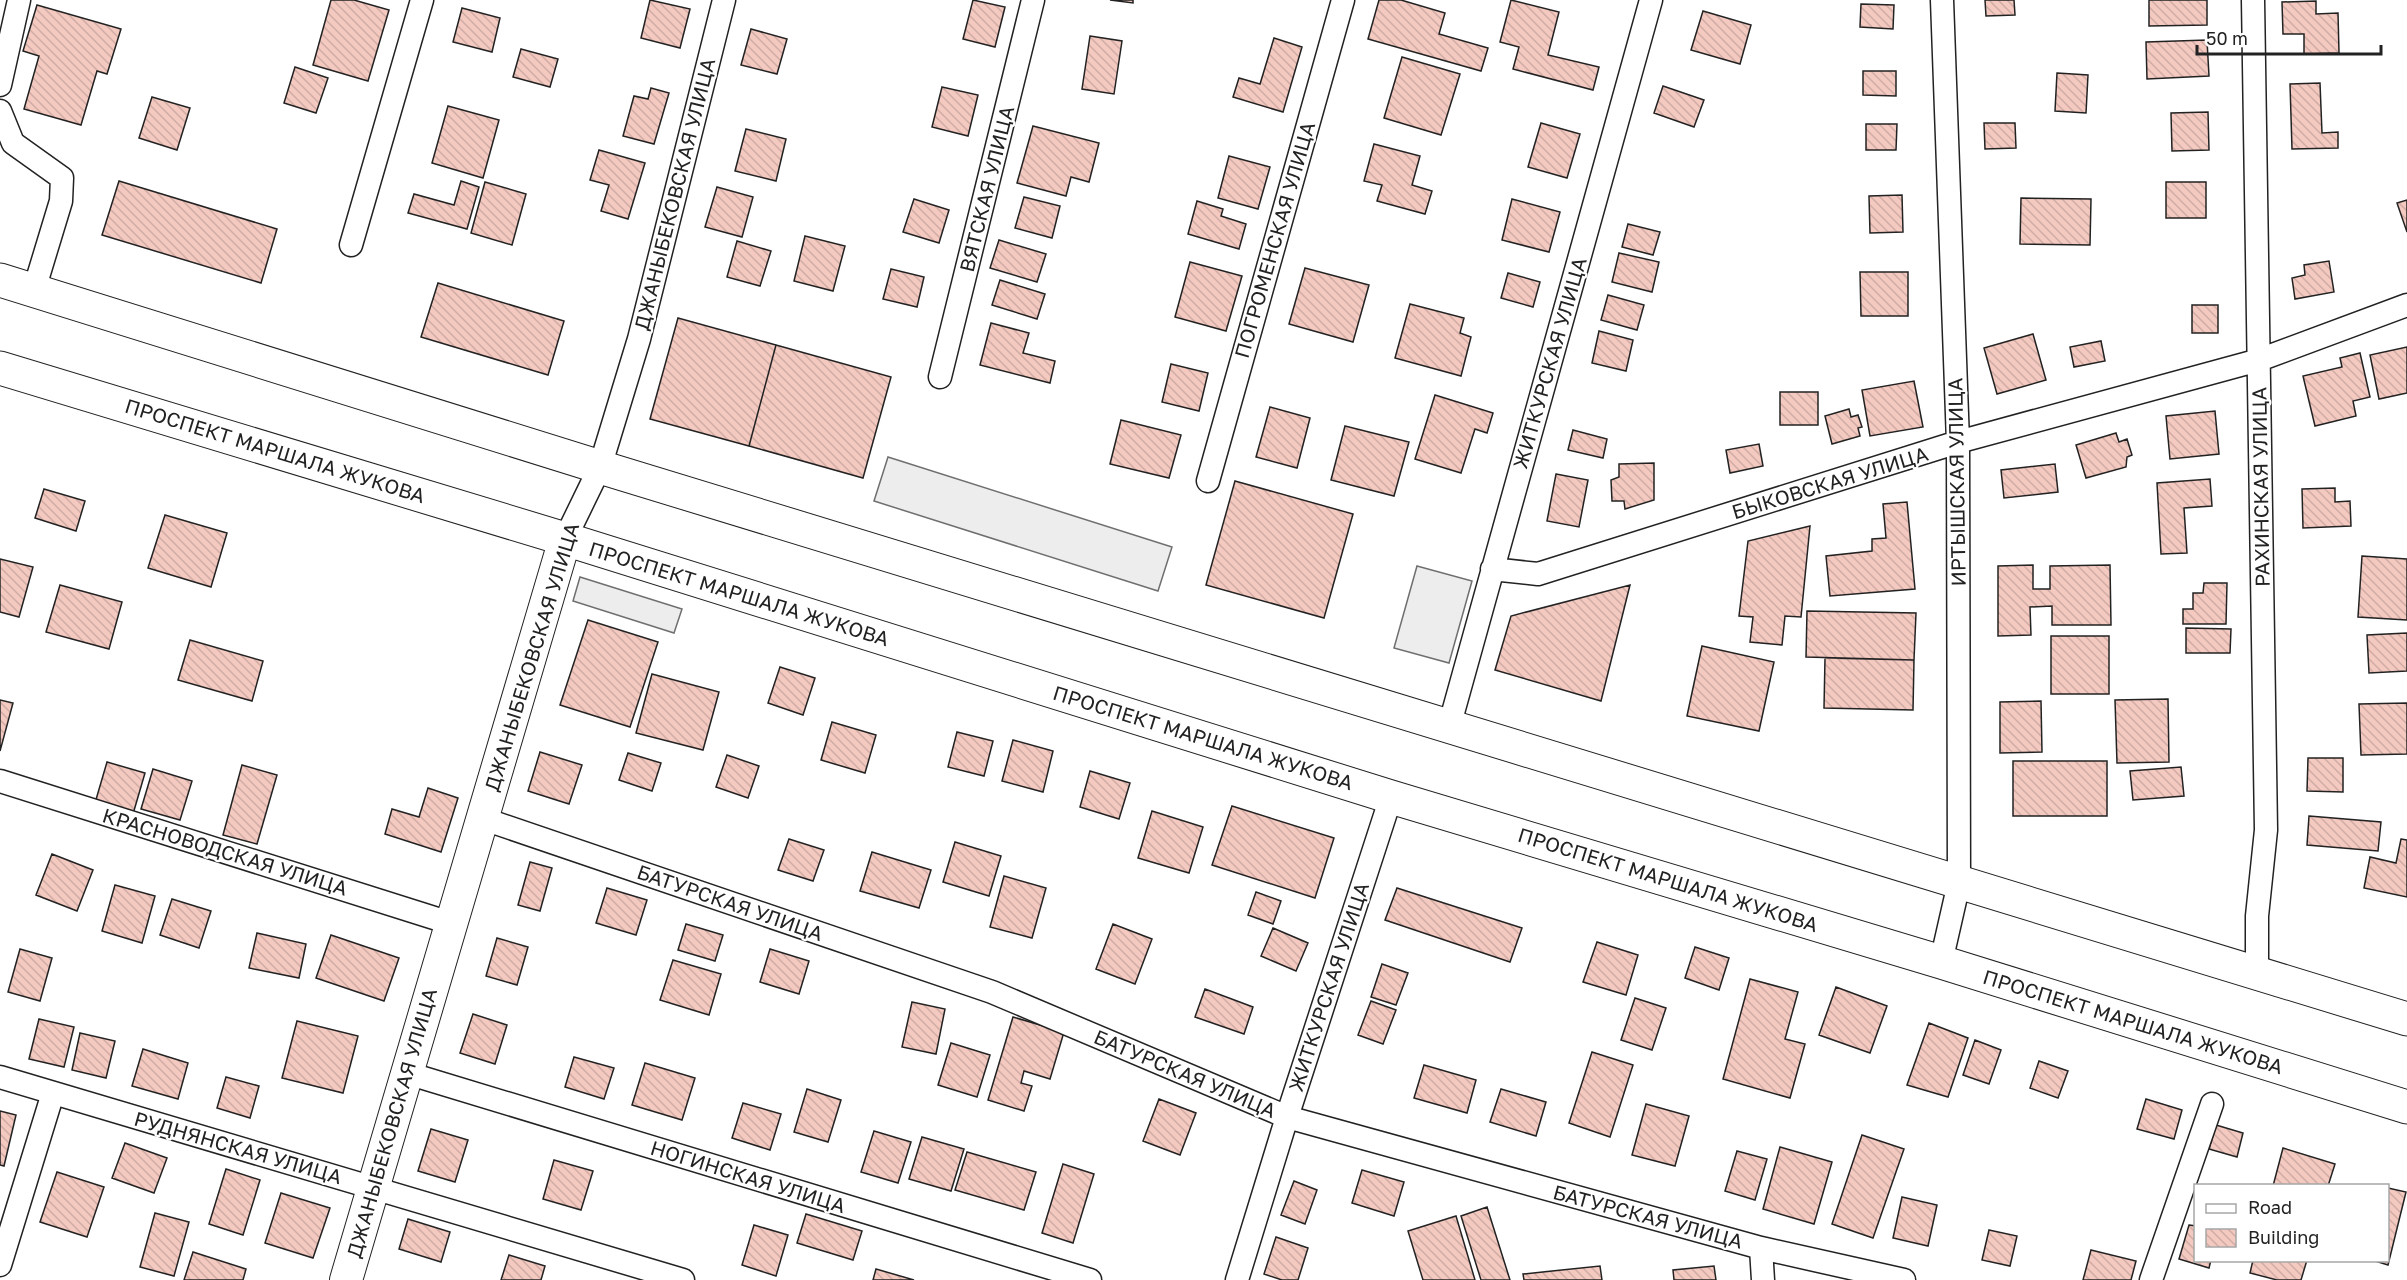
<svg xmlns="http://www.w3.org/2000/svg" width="2407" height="1280" viewBox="0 0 2407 1280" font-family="'Golos Text',sans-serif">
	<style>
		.parking { fill: #ededed; stroke: #6f6f6f; stroke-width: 1.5 }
		.building { fill: url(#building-back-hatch); stroke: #222; stroke-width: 1.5 }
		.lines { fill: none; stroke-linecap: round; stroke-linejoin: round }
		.minor-casing { stroke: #222; stroke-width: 25 }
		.secondary-casing { stroke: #222; stroke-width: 34 }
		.trunk-casing { stroke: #222; stroke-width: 35 }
		.minor { stroke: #fff; stroke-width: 22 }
		.secondary { stroke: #fff; stroke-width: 32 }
		.trunk { stroke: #fff; stroke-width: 33 }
		.labels { text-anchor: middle; stroke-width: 4.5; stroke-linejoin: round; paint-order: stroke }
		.street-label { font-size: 20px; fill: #222; stroke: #fff }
	</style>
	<defs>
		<pattern id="building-back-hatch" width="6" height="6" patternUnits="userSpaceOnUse" patternTransform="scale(1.5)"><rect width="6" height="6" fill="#f3c9c0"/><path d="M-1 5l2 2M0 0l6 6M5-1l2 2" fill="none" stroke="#d0aca5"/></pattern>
	</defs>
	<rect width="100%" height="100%" fill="#fff"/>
	<path class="parking" d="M888 457 1172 547 1158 591 874 501Z
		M1417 566 1472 581 1449 663 1394 648Z
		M580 577 682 609 674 633 573 601Z"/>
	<path class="building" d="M331 0H354L389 10 368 81 313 65Z
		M650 0 690 9 680 48 641 38Z
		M973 0 1005 7 995 47 963 39Z
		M1110 0H1133V3Z
		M1379 0H1401L1445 13 1439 34 1488 48 1481 71 1368 39Z
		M1511 0 1559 12 1548 55 1599 67 1593 90 1513 69 1519 47 1500 42Z
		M1985 0H2014L2015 15 1986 16Z
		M2149 0H2207V25L2149 26Z
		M2316 1V14L2338 13 2339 53 2304 54V34H2283L2282 2Z
		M1861 4 1894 5 1893 29 1860 27Z
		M37 5 121 29 107 74 97 71 81 125 24 109 39 56 23 51Z
		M462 8 500 18 492 52 453 42Z
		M1703 11 1751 25 1740 64 1691 50Z
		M751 29 787 39 777 74 741 65Z
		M1090 36 1122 41 1114 94 1082 89Z
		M1274 38 1302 47 1283 112 1233 97 1239 78 1260 84Z
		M2207 40 2209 76 2147 79 2146 42Z
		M521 49 558 59 550 87 513 77Z
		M1402 57 1460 74 1441 135 1384 118Z
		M295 67 328 78 316 113 284 103Z
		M1863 71H1896V96L1863 95Z
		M2057 73 2088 75 2086 113 2055 111Z
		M2320 83 2322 133 2338 132V148L2292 149 2290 84Z
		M1663 86 1704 100 1694 127 1654 113Z
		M942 87 978 95 968 136 932 127Z
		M651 88 669 93 654 144 623 136 634 96 648 99Z
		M152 97 190 108 177 150 139 138Z
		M448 106 499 120 483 178 432 163Z
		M2208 112 2209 150 2172 151 2171 113Z
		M1541 123 1580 134 1567 178 1528 167Z
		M1984 123H2015L2016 148 1985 149Z
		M1866 124H1897L1896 150H1866Z
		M1033 126 1099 143 1089 182 1071 177 1066 196 1017 183Z
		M746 129 786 139 776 181 735 171Z
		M1374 144 1420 156 1412 185 1432 191 1425 214 1377 201 1382 185 1364 181Z
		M599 150 645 163 628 219 601 211 609 185 590 180Z
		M1229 156 1270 167 1258 209 1218 198Z
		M119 181 277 229 261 283 102 235Z
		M461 181 479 187 467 229 408 213 414 194 454 205Z
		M485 182 526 194 512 245 471 233Z
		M2166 182H2206V218H2166Z
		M717 187 753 197 742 237 705 227Z
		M1902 195 1903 232 1870 233 1869 196Z
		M1024 197 1060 206 1052 238 1015 228Z
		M2021 198 2091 199 2090 245 2020 244Z
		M914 199 949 210 939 243 903 232Z
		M1512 199 1560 212 1549 252 1502 240Z
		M2407 200V232L2397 203Z
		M1197 201 1223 209 1221 216 1246 224 1239 249 1188 234Z
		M1628 224 1660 232 1653 255 1622 247Z
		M805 236 845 246 833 291 794 281Z
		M999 240 1046 254 1037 282 990 268Z
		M737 241 771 251 760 286 727 277Z
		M1619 253 1659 262 1652 292 1612 282Z
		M2329 261 2334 292 2295 299 2292 278 2305 275 2304 265Z
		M1190 262 1242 276 1226 331 1175 317Z
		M1305 268 1369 285 1353 342 1289 324Z
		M891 269 924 277 917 307 883 299Z
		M1860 272H1908V316H1861Z
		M1508 273 1540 282 1533 307 1501 298Z
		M1000 280 1045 294 1037 319 992 305Z
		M438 283 564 321 548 375 421 337Z
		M1608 295 1644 305 1637 330 1601 320Z
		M1410 304 1464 318 1460 333 1471 337 1461 376 1395 358Z
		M2192 305H2218V333H2192Z
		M678 318 776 345 749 446 650 419Z
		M991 323 1029 333 1023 353 1055 361 1050 383 980 365Z
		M1599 331 1633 340 1626 371 1592 363Z
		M2033 334 2046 380 1997 394 1984 348Z
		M2101 341 2105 361 2074 367 2070 347Z
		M776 345 891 377 863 478 749 446Z
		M2407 347V393L2379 399 2370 355Z
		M2360 353 2370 397 2353 401 2356 416 2315 426 2303 376 2342 367 2340 358Z
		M1171 364 1208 373 1199 411 1162 402Z
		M1914 381 1923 427 1870 436 1862 390Z
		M1780 392H1818V425H1780Z
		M1435 395 1493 413 1487 433 1475 429 1461 473 1415 459Z
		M1270 407 1310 418 1297 468 1256 457Z
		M1849 409 1851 417 1858 415 1862 427 1858 428 1860 436 1832 444 1825 416Z
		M2215 411 2219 454 2170 459 2166 416Z
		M1121 420 1181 435 1169 478 1110 464Z
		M1345 426 1409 442 1394 496 1331 480Z
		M1573 430 1607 439 1603 458 1568 450Z
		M2116 433 2119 442 2127 439 2132 455 2127 457 2126 467 2086 478 2076 445Z
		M1759 444 1763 466 1730 473 1726 450Z
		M1654 463V500L1625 509 1624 501H1612L1611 480 1619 477V464Z
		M2055 464 2058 492 2004 498 2001 470Z
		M1556 474 1588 480 1579 527 1547 521Z
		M2210 479 2212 506 2184 508 2187 553 2161 554 2157 483Z
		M1235 481 1353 514 1324 618 1206 585Z
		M2335 488V502L2350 501 2351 526 2303 528 2302 489Z
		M44 489 85 501 76 531 35 518Z
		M1907 502 1915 589 1830 596 1826 556 1872 551V539L1886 538 1883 504Z
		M165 515 227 533 211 587 148 568Z
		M1810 526 1801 617 1785 616 1782 645 1750 642 1753 617 1739 616 1748 541Z
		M2362 556 2407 559V620L2358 617Z
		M0 559 33 567 19 617 0 612Z
		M2033 565V589H2050V566L2110 565 2111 625H2052V606L2030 607 2031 635 1998 636V566Z
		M2204 583H2227L2226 624H2183V609H2193V593H2203Z
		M60 585 122 602 109 649 46 632Z
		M1630 585 1601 701 1495 670 1511 616Z
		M1807 611 1916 613 1914 660 1806 657Z
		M588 620 658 642 630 727 560 705Z
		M2186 628 2231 629 2230 653H2186Z
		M2407 633V671L2369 673 2367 635Z
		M2051 636H2109V694H2051Z
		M190 640 263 661 252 701 178 680Z
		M1702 646 1774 662 1759 731 1687 716Z
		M1825 658 1914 660 1913 710 1824 708Z
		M780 667 815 678 803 715 768 703Z
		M652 674 719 692 703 750 636 733Z
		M2168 699 2169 762 2117 763 2115 700Z
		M0 700 13 703 0 751Z
		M2041 701 2042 752 2000 753V702Z
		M2407 703V754L2361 755 2359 704Z
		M832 722 876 735 865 773 821 760Z
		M957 732 993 741 984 776 948 767Z
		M1013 740 1053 751 1043 792 1002 781Z
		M540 752 582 765 569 804 528 791Z
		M628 753 661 763 652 791 619 780Z
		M727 755 759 766 748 798 716 787Z
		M2308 758H2343V792L2307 791Z
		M2013 761H2107V816H2013Z
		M107 762 145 773 133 814 95 803Z
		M242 765 277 775 257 844 223 835Z
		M2181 767 2184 796 2133 800 2130 771Z
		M153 769 192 781 180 820 141 809Z
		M1090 771 1130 783 1119 819 1080 807Z
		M428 788 458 798 441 852 385 834 392 809 419 817Z
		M1232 806 1334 838 1315 898 1212 865Z
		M1152 811 1203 827 1189 873 1138 858Z
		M2309 816 2381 822 2378 851 2307 845Z
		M789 839 824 850 813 881 778 870Z
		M2401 839 2407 840V897L2364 888 2370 857 2396 863Z
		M955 842 1001 856 989 896 943 882Z
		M872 852 931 870 919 908 860 891Z
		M52 854 93 870 77 911 36 895Z
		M530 862 552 868 540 911 518 905Z
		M1004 876 1046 888 1032 938 990 927Z
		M115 885 155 896 142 943 102 931Z
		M607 888 647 900 636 935 596 923Z
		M1397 888 1522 928 1510 962 1385 920Z
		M1256 892 1281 901 1273 924 1248 915Z
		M172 899 211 911 199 948 160 935Z
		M686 924 723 935 715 961 678 950Z
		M1113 924 1152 939 1135 984 1096 969Z
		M1273 928 1308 943 1296 971 1261 956Z
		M257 933 306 944 299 978 249 968Z
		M331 935 399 958 384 1001 316 978Z
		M497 938 528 947 517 985 486 976Z
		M1597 942 1638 955 1626 995 1583 982Z
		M1695 947 1729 958 1719 990 1685 978Z
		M20 949 52 958 40 1001 8 992Z
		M770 949 809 961 799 994 760 982Z
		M673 960 721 974 709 1015 660 1000Z
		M1382 964 1408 973 1396 1005 1371 997Z
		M1750 979 1798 992 1785 1039 1805 1044 1790 1098 1723 1079Z
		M1836 987 1887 1006 1870 1053 1819 1035Z
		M1205 989 1253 1007 1244 1034 1195 1017Z
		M1635 998 1666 1008 1652 1050 1621 1040Z
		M1371 1001 1396 1010 1383 1044 1358 1035Z
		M912 1002 945 1009 936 1054 902 1047Z
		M473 1014 507 1025 495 1064 460 1053Z
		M1013 1017 1064 1032 1050 1079 1024 1071 1021 1083 1032 1086 1024 1111 988 1100Z
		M39 1019 74 1027 64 1067 29 1059Z
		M297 1021 358 1036 343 1093 282 1078Z
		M1929 1023 1968 1038 1948 1097 1907 1085Z
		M80 1033 115 1041 106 1078 72 1070Z
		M1975 1040 2001 1050 1989 1084 1963 1075Z
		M951 1043 990 1055 977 1097 938 1085Z
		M143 1049 188 1063 178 1099 132 1086Z
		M1592 1052 1633 1065 1610 1137 1569 1123Z
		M574 1057 614 1068 604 1099 565 1087Z
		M2039 1061 2068 1071 2058 1098 2030 1088Z
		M645 1063 695 1078 682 1120 632 1105Z
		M1424 1065 1476 1080 1467 1113 1414 1098Z
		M226 1077 259 1086 250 1118 217 1108Z
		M807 1089 841 1100 828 1142 794 1132Z
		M1501 1089 1546 1102 1536 1136 1490 1122Z
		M1159 1099 1196 1113 1180 1155 1143 1141Z
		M2146 1099 2182 1110 2174 1139 2137 1129Z
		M743 1103 781 1114 770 1150 732 1138Z
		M1646 1104 1689 1116 1675 1166 1632 1155Z
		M0 1111 16 1115 4 1166 0 1165Z
		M2216 1125 2243 1133 2237 1157 2209 1149Z
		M431 1129 468 1140 455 1182 418 1171Z
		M874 1131 911 1142 898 1183 861 1172Z
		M1862 1135 1904 1149 1873 1238 1832 1224Z
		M922 1137 964 1149 951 1191 909 1179Z
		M125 1143 167 1158 154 1193 112 1178Z
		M1780 1147 1832 1162 1814 1224 1763 1209Z
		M2283 1148 2335 1164 2328 1186H2273Z
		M1737 1151 1767 1159 1755 1200 1725 1191Z
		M967 1152 1036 1172 1024 1210 955 1190Z
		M554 1160 593 1171 581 1210 543 1199Z
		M1063 1164 1094 1174 1073 1243 1042 1233Z
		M226 1169 260 1180 243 1235 209 1224Z
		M1362 1170 1404 1182 1394 1216 1352 1203Z
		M57 1172 104 1187 87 1237 40 1222Z
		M1294 1181 1317 1190 1305 1224 1281 1215Z
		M2388 1188 2406 1192 2388 1265 2372 1260H2388Z
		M281 1193 330 1208 313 1258 265 1243Z
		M1902 1197 1937 1205 1928 1246 1893 1238Z
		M1487 1207 1510 1280H1481L1461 1216Z
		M155 1213 189 1222 174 1276 140 1267Z
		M806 1214 862 1231 853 1260 797 1243Z
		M1456 1216 1475 1280H1423L1408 1231Z
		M408 1219 450 1232 441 1262 399 1249Z
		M754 1225 788 1235 776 1276 742 1265Z
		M2189 1225 2196 1226V1260H2211L2209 1268 2179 1259Z
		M1989 1230 2017 1236 2010 1266 1982 1260Z
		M1276 1237 1308 1248 1298 1280H1282L1264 1274Z
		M2091 1250 2136 1261 2131 1280H2083Z
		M193 1252 246 1269 243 1280H184Z
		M509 1255 545 1266 541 1280H501Z
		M2253 1260H2307L2301 1280H2277L2250 1273Z
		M1600 1266 1602 1280H1524L1523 1274Z
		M1714 1266 1716 1280H1674L1673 1270Z
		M876 1269 914 1280H873Z"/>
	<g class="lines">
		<g class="minor-casing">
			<path id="minor" d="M2253 0 2266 830 2257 916V973
				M0 85 19 0
				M0 111 13 143 62 178 61 201 34 290
				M351 245 422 0
				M940 377 1033 0
				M1208 481 1343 0
				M565 539 600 467 639 339 724 0
				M1492 569 1538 574 1958 442 2259 360 2407 305
				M1449 727 1651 0
				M0 781 450 923
				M481 818 992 992 1287 1117 1761 1248 1904 1280
				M1941 962 1959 883 1958 442 1942 0
				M407 1073 1090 1280
				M0 1077 683 1280
				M1761 1248 1763 1280
				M0 1265 53 1093
				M1237 1280 1287 1117 1391 797
				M2151 1280 2212 1104"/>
		</g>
		<g class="secondary-casing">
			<path id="secondary" d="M346 1280 565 539"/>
		</g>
		<g class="trunk-casing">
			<path id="trunk" d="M0 280 600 467 2407 1019
				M0 368 565 539 1391 797 1941 962 2407 1107"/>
		</g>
		<use href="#minor" class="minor"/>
		<use href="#secondary" class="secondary"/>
		<use href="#trunk" class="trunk"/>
	</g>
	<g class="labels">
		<g class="street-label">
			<text transform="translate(987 189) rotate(-76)" y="7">ВЯТСКАЯ УЛИЦА</text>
			<text transform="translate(675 194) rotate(-76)" y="7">ДЖАНЫБЕКОВСКАЯ УЛИЦА</text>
			<text transform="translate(1275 240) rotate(-74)" y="7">ПОГРОМЕНСКАЯ УЛИЦА</text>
			<text transform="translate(1550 363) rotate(-74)" y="7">ЖИТКУРСКАЯ УЛИЦА</text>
			<text transform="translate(275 451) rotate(17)" y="7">ПРОСПЕКТ МАРШАЛА ЖУКОВА</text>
			<text transform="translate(1957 482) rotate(-91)" y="7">ИРТЫШСКАЯ УЛИЦА</text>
			<text transform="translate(1830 483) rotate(-17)" y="7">БЫКОВСКАЯ УЛИЦА</text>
			<text transform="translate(2261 487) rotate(-91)" y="7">РАХИНСКАЯ УЛИЦА</text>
			<text transform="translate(739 594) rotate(17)" y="7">ПРОСПЕКТ МАРШАЛА ЖУКОВА</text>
			<text transform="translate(532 657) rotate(-73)" y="7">ДЖАНЫБЕКОВСКАЯ УЛИЦА</text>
			<text transform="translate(1203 738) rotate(17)" y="7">ПРОСПЕКТ МАРШАЛА ЖУКОВА</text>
			<text transform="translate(225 852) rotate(17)" y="7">КРАСНОВОДСКАЯ УЛИЦА</text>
			<text transform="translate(1668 880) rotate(17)" y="7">ПРОСПЕКТ МАРШАЛА ЖУКОВА</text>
			<text transform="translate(730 903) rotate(19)" y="7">БАТУРСКАЯ УЛИЦА</text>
			<text transform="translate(1329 987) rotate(-72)" y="7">ЖИТКУРСКАЯ УЛИЦА</text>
			<text transform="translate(2133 1022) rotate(17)" y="7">ПРОСПЕКТ МАРШАЛА ЖУКОВА</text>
			<text transform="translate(1185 1074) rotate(23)" y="7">БАТУРСКАЯ УЛИЦА</text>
			<text transform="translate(392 1123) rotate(-74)" y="7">ДЖАНЫБЕКОВСКАЯ УЛИЦА</text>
			<text transform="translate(238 1148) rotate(16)" y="7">РУДНЯНСКАЯ УЛИЦА</text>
			<text transform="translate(748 1177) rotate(17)" y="7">НОГИНСКАЯ УЛИЦА</text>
			<text transform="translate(1648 1217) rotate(15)" y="7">БАТУРСКАЯ УЛИЦА</text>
		</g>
	</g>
	<rect x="2194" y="1184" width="195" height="78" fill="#ffffff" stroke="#a7a7a7" stroke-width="1.5"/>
	<rect x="2206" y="1204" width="30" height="9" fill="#ffffff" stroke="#a7a7a7" stroke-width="1.5"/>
	<text x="2248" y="1214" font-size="18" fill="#222222">Road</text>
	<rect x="2206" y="1229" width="30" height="18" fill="url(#building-back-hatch)" stroke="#a7a7a7" stroke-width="1.5"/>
	<text x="2248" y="1244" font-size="18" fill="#222222">Building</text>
	<path d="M2197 45v9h184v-9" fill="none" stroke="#222222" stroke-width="3"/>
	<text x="2206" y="45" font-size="18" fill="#222222" stroke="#ffffff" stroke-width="4.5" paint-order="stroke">50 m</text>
</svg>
